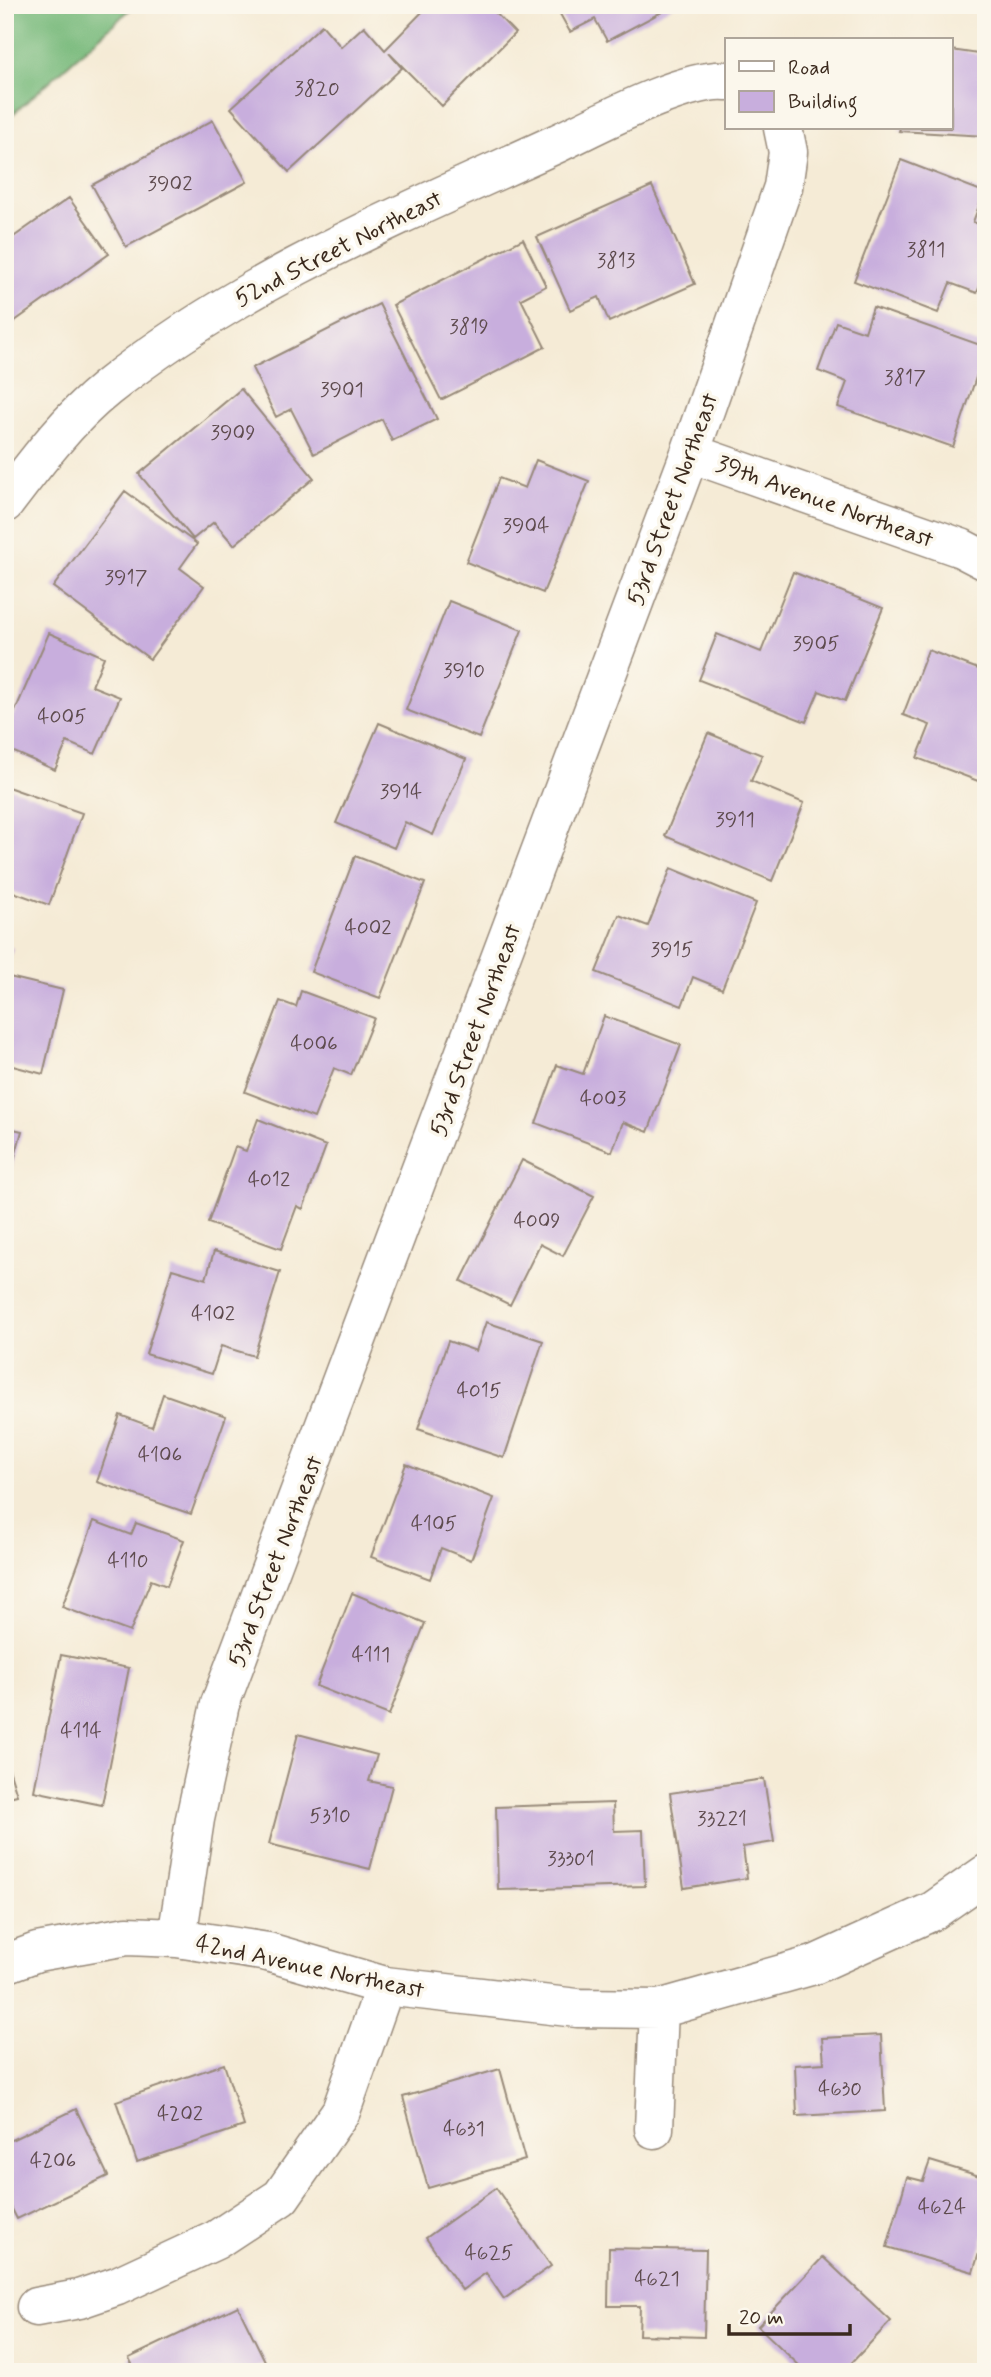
<svg xmlns="http://www.w3.org/2000/svg" width="991" height="2377" viewBox="0 0 991 2377" font-family="Mynerve,sans-serif">
	<style>
		.forest { fill: #78ba7c; stroke: #5a724d; stroke-width: 2 }
		.building { fill: #c8aedd }
		.lines { fill: none; stroke-linecap: round; stroke-linejoin: round }
		.minor-casing { stroke: #988a7a; stroke-width: 41 }
		.minor { stroke: #fff; stroke-width: 38 }
		.labels { text-anchor: middle; stroke-width: 7; stroke-linejoin: round; paint-order: stroke }
		.number-label { font-size: 21px; fill: #5e4b4e }
		.street-label { font-size: 24px; fill: #3b2a1e; stroke: #fbf7ec }
	</style>
	<rect width="100%" height="100%" fill="#fbf7ec"/>
	<filter id="ink" filterUnits="userSpaceOnUse"><feTurbulence type="fractalNoise" baseFrequency=".0143" numOctaves="2"/><feDisplacementMap in="SourceGraphic" scale="14" xChannelSelector="R" yChannelSelector="G"/><feConvolveMatrix kernelMatrix="1 2 1 2 8 2 1 2 1" color-interpolation-filters="sRGB"/></filter>
	<filter id="wash" filterUnits="userSpaceOnUse"><feTurbulence type="fractalNoise" baseFrequency=".00686" numOctaves="4" result="noise"/><feDisplacementMap in="SourceGraphic" scale="28" xChannelSelector="R" yChannelSelector="G"/><feGaussianBlur stdDeviation="1.57" result="paint"/><feColorMatrix in="noise" values="0 0 0 0 0 0 0 0 0 0 0 0 0 0 0 0 0 1.4 0 .05"/><feComposite in="paint" operator="in"/></filter>
	<g filter="url(#wash)">
		<rect width="100%" height="100%" fill="#f5ebd6"/>
		<path class="forest" d="M5 5H135L5 121Z"/>
		<g id="blocks">
			<path class="building" d="M429 5H488L515 33 442 106 389 53 402 68 289 172 231 108 322 25 341 47 364 26 385 50Z
				M555 5H675L607 41 595 19 570 32Z
				M951 50 986 55V136L899 131 900 128H951Z
				M213 120 247 182 126 247 92 185Z
				M901 160 984 192 973 222 986 227V271L977 293 950 283 938 313 854 281Z
				M652 186 695 284 609 322 599 297 570 310 537 237Z
				M69 198 109 254 5 328V243Z
				M523 239 546 286 521 299 545 347 441 400 393 305Z
				M379 304 437 419 392 441 382 419 314 454 291 409 276 417 252 368Z
				M873 307 986 347 953 447 838 407 847 382 818 371 836 322 865 332Z
				M241 389 314 478 234 545 214 522 193 539 139 474Z
				M536 460 589 481 543 593 466 562 499 478 525 488Z
				M125 491 197 544 180 568 204 586 150 659 53 587Z
				M793 572 883 608 845 701 819 691 806 722 699 680 717 634 761 652Z
				M449 601 522 630 479 738 406 710Z
				M49 633 104 657 92 686 120 697 95 754 67 742 55 770 5 748V734Z
				M928 650 986 672V784L917 758 930 725 903 715Z
				M379 723 466 759 433 835 405 822 394 848 336 823Z
				M708 733 762 755 751 781 804 803 772 881 665 836Z
				M5 786 82 813 49 905 5 889Z
				M355 856 425 883 380 998 311 972Z
				M671 868 756 903 722 989 693 977 682 1006 596 972 619 915 648 926Z
				M5 946 13 948 6 975 5 974Z
				M5 976 63 990 43 1074 5 1064Z
				M301 991 374 1018 351 1075 334 1068 314 1118 245 1092 280 1001 296 1007Z
				M604 1016 681 1045 648 1132 623 1122 612 1152 536 1123 557 1065 583 1074Z
				M258 1119 326 1146 303 1209 297 1206 281 1249 208 1223 235 1147 246 1151Z
				M5 1127 22 1131 6 1189H5Z
				M522 1160 594 1196 563 1256 540 1244 510 1305 461 1281Z
				M214 1251 280 1272 254 1356 221 1346 212 1374 146 1354 172 1269 206 1279Z
				M486 1322 543 1341 504 1458 418 1429 448 1341 476 1351Z
				M163 1394 226 1416 191 1514 97 1482 120 1415 152 1427Z
				M406 1464 494 1498 471 1560 441 1548 430 1579 371 1557Z
				M94 1521 131 1535 136 1523 184 1540 167 1586 151 1580 130 1632 62 1607Z
				M352 1593 425 1623 389 1715 316 1686Z
				M61 1655 129 1668 102 1805 34 1791Z
				M298 1734 377 1755 369 1781 392 1786 370 1869 269 1844Z
				M5 1756 17 1795 5 1798Z
				M764 1779 774 1842 743 1847 747 1878 684 1888 670 1793Z
				M613 1803 614 1831 643 1830 645 1886 498 1890 496 1807Z
				M881 2035 885 2111 797 2116 795 2065 824 2063 822 2038Z
				M224 2064 244 2126 137 2162 116 2101Z
				M500 2069 525 2160 428 2188 403 2097Z
				M76 2109 108 2176 17 2219 5 2195V2143Z
				M930 2161 986 2178V2231L973 2272 887 2247 907 2177 923 2181Z
				M496 2188 551 2266 504 2299 486 2273 462 2290 426 2238Z
				M609 2248 706 2250 704 2337 639 2335 640 2306H608Z
				M823 2257 891 2321 843 2372H806L758 2326Z
				M238 2306 266 2363 248 2372H136L129 2358Z"/>
		</g>
	</g>
	<g filter="url(#ink)">
		<use href="#blocks" fill-opacity="0" stroke="#988a7a" stroke-width="2"/>
		<g class="lines">
			<g class="minor-casing">
				<path id="minor" d="M690 453 961 548 986 561
					M5 503C36 462 67 420 107 388 242 280 403 214 558 143 598 124 685 77 727 81
					M177 1938 195 1819 220 1704 690 453 783 187 788 152 783 128
					M5 1964 37 1952 127 1936 177 1938 268 1952 385 1986 577 2008 659 2009 814 1965 933 1911 986 1874
					M654 2129 659 2009
					M36 2307 79 2299 117 2286 216 2240 281 2197 341 2111 385 1986"/>
			</g>
			<use href="#minor" class="minor"/>
		</g>
	</g>
	<g class="labels">
		<g class="number-label">
			<text x="317" y="95">3820</text>
			<text x="170" y="190">3902</text>
			<text x="926" y="256">3811</text>
			<text x="616" y="267">3813</text>
			<text x="469" y="333">3819</text>
			<text x="905" y="384">3817</text>
			<text x="342" y="396">3901</text>
			<text x="233" y="439">3909</text>
			<text x="526" y="532">3904</text>
			<text x="126" y="584">3917</text>
			<text x="816" y="650">3905</text>
			<text x="464" y="677">3910</text>
			<text x="62" y="723">4005</text>
			<text x="401" y="798">3914</text>
			<text x="735" y="826">3911</text>
			<text x="368" y="934">4002</text>
			<text x="672" y="956">3915</text>
			<text x="314" y="1050">4006</text>
			<text x="603" y="1105">4003</text>
			<text x="269" y="1186">4012</text>
			<text x="537" y="1227">4009</text>
			<text x="213" y="1320">4102</text>
			<text x="479" y="1397">4015</text>
			<text x="160" y="1461">4106</text>
			<text x="434" y="1530">4105</text>
			<text x="128" y="1567">4110</text>
			<text x="371" y="1661">4111</text>
			<text x="81" y="1737">4114</text>
			<text x="330" y="1822">5310</text>
			<text x="722" y="1825">33221</text>
			<text x="571" y="1865">33301</text>
			<text x="840" y="2095">4630</text>
			<text x="180" y="2120">4202</text>
			<text x="464" y="2135">4631</text>
			<text x="53" y="2167">4206</text>
			<text x="942" y="2213">4624</text>
			<text x="489" y="2259">4625</text>
			<text x="657" y="2285">4621</text>
		</g>
		<g class="street-label">
			<text transform="translate(338 248) rotate(-27)" y="8">52nd Street Northeast</text>
			<text transform="translate(672 499) rotate(-70)" y="8">53rd Street Northeast</text>
			<text transform="translate(825 501) rotate(20)" y="8">39th Avenue Northeast</text>
			<text transform="translate(475 1030) rotate(-70)" y="8">53rd Street Northeast</text>
			<text transform="translate(275 1561) rotate(-69)" y="8">53rd Street Northeast</text>
			<text transform="translate(310 1966) rotate(12)" y="8">42nd Avenue Northeast</text>
		</g>
	</g>
	<rect width="991" height="2377" fill="none" stroke="#fbf7ec" stroke-width="28"/>
	<rect x="725" y="38" width="228" height="91" fill="#fbf7ec" stroke="#aea59a" stroke-width="2"/>
	<rect x="739" y="61" width="35" height="10" fill="#ffffff" stroke="#aea59a" stroke-width="2"/>
	<text x="788" y="74" font-size="21" fill="#3b2a1e">Road</text>
	<rect x="739" y="91" width="35" height="21" fill="#c8aedd" stroke="#aea59a" stroke-width="2"/>
	<text x="788" y="108" font-size="21" fill="#3b2a1e">Building</text>
	<path d="M729 2324v10h121v-10" fill="none" stroke="#3b2a1e" stroke-width="3.5"/>
	<text x="739" y="2324" font-size="21" fill="#3b2a1e" stroke="#fbf7ec" stroke-width="5" paint-order="stroke">20 m</text>
</svg>
